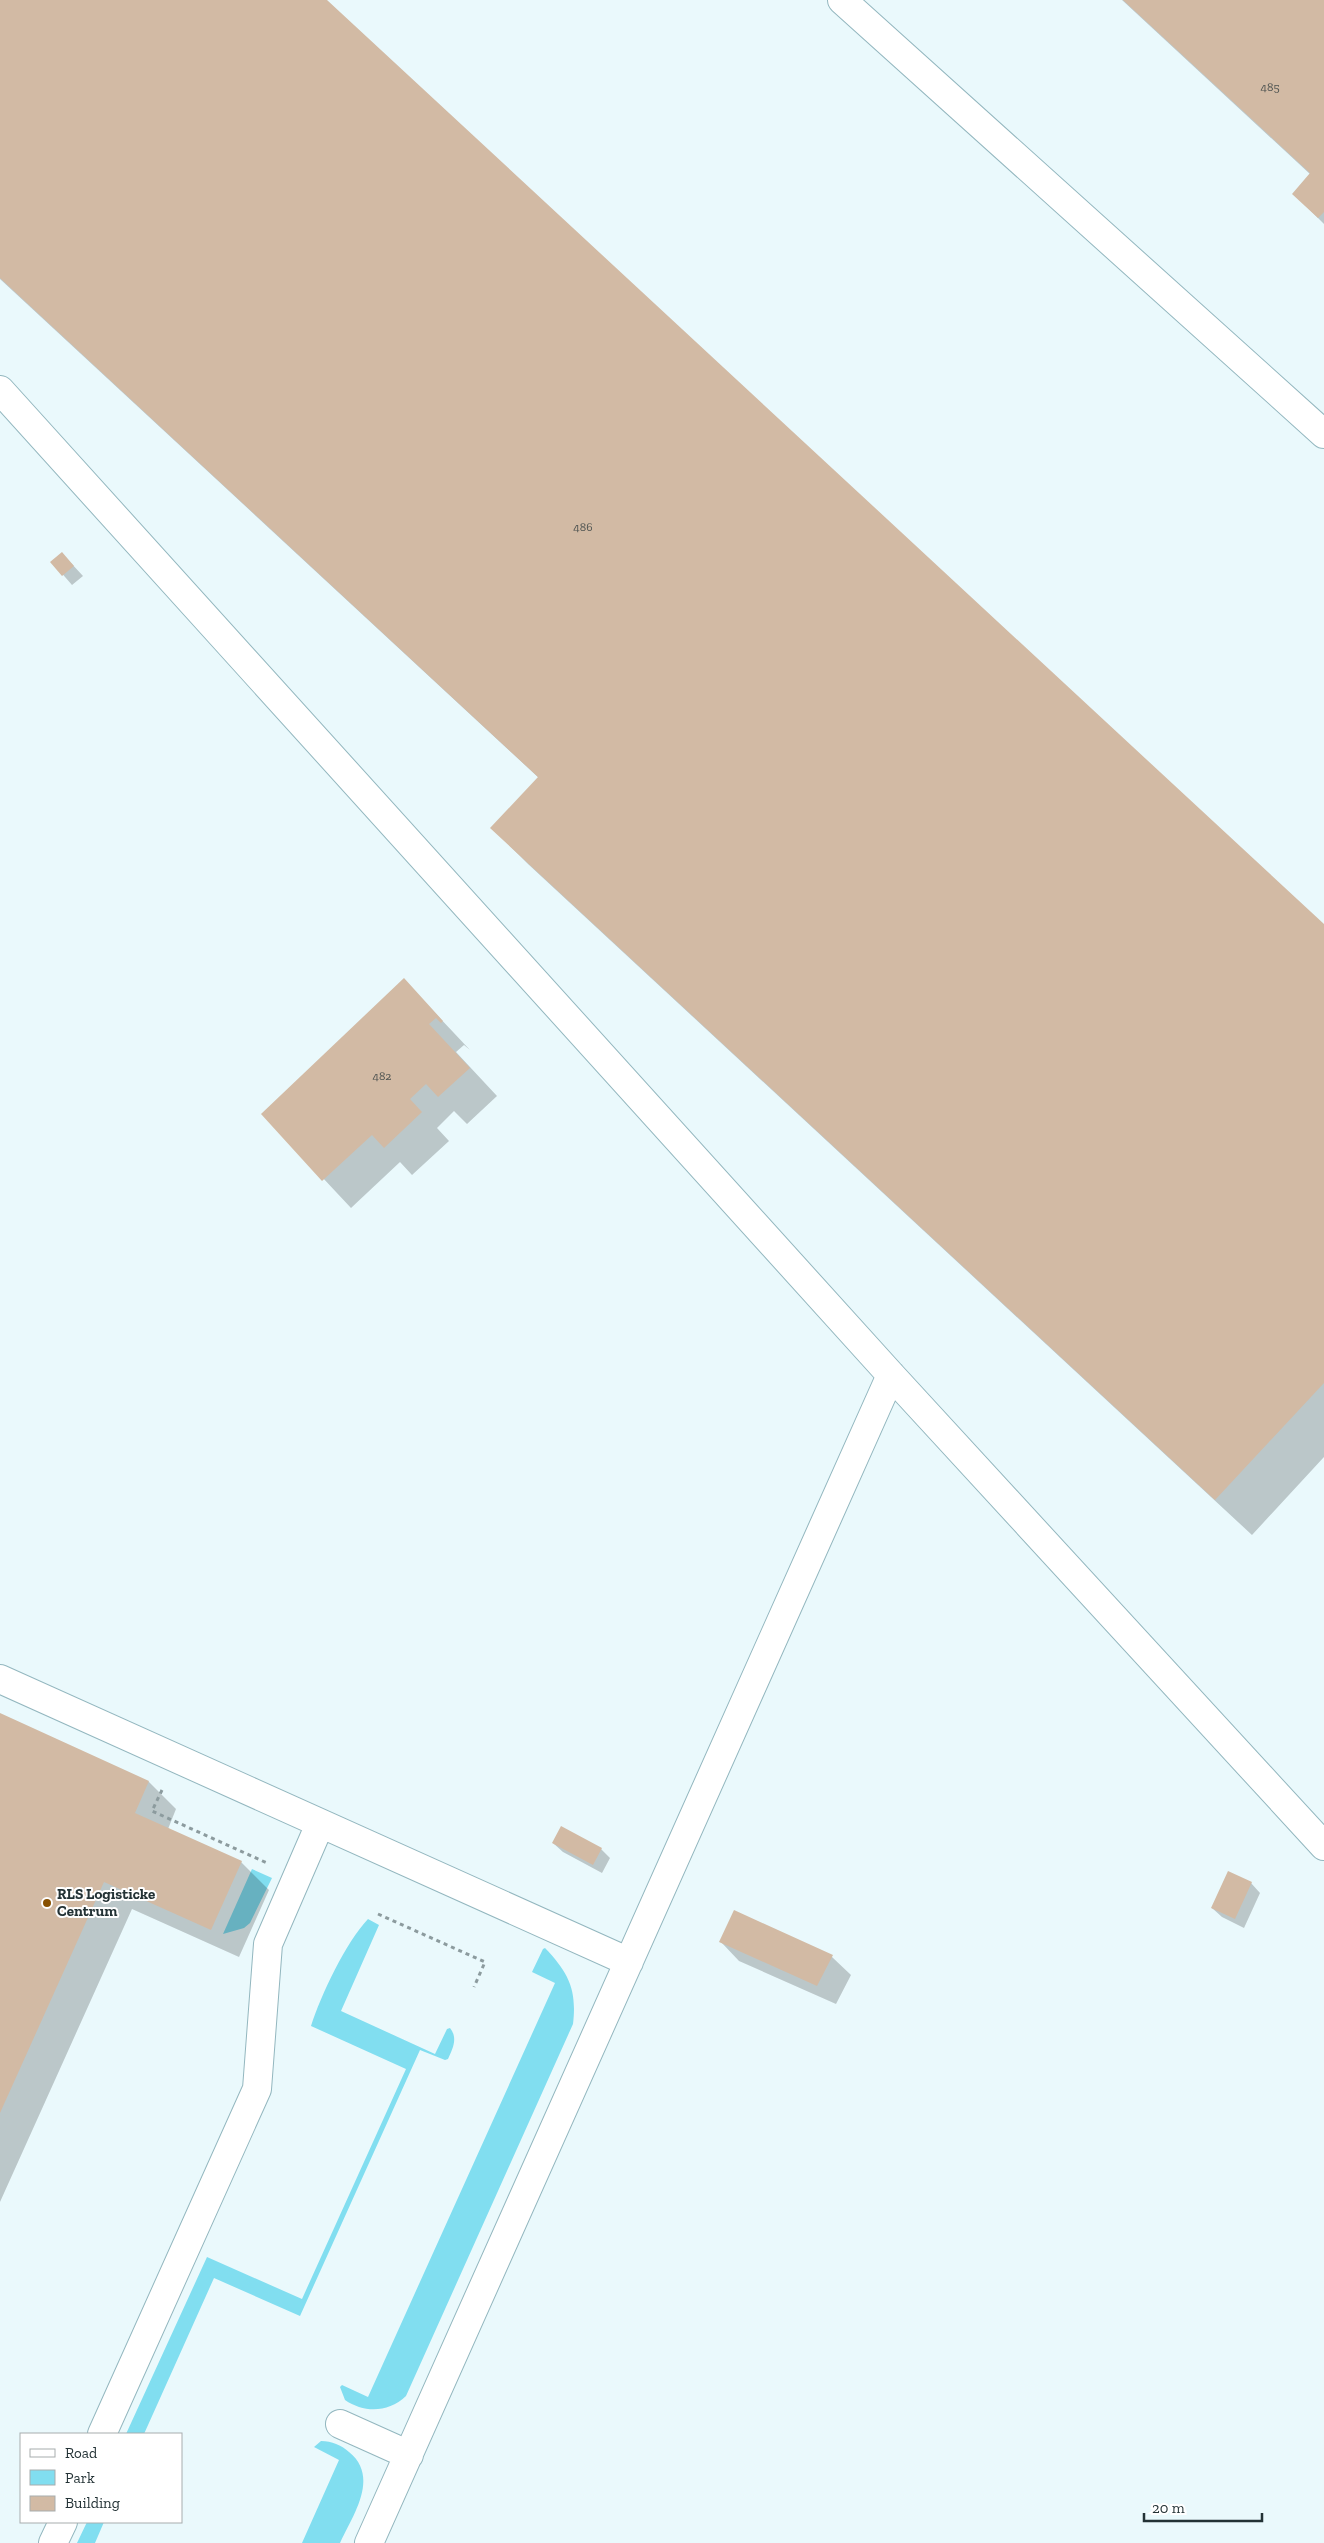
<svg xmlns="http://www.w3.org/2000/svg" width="1324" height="2543" viewBox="0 0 1324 2543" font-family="'Zilla Slab',serif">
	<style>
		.green { fill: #81def0 }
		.shadow { fill: #0003 }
		.building { fill: #d2baa4 }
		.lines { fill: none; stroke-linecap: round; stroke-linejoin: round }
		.minor-casing { stroke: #93b7bf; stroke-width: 30 }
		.path { stroke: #8c9b9e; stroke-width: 3; stroke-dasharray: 4 4; stroke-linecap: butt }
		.minor { stroke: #fff; stroke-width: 28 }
		.poi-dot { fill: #885001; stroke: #fff; stroke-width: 2 }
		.labels { text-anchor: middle; stroke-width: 4; stroke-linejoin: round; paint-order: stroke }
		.number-label { font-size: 12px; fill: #4f5451 }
		.poi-label { font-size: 15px; font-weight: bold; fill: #233235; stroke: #fff; text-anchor: start }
	</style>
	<rect width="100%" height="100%" fill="#eaf9fc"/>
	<path class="green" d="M252 1869 272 1878 250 1923 244 1928 223 1934Z
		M368 1919 379 1925 341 2011 435 2054 447 2029 450 2028C458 2038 453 2048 448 2059L445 2060 420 2050 300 2316 214 2278 144 2434H126L207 2257 302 2299 406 2069 311 2026C321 1995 346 1942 368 1919Z
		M545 1948C569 1973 577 1990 573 2024L406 2396C388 2413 364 2413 345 2400L340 2387 342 2385 368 2397 555 1983 532 1972 543 1949Z
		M321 2441C332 2441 341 2445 349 2452 380 2477 353 2515 340 2543H302L339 2460 314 2447Z
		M87 2522H104L95 2543H77Z"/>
	<path class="shadow" d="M0 0H326L1324 926V1457L1252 1535 528 864 492 828 539 778 0 279Z
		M1122 0H1324V224L1294 194 1311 175Z
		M52 562 71 563 83 576 72 585Z
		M404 980 470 1050 464 1045 456 1052 497 1096 467 1124 454 1111 437 1128 449 1141 412 1175 400 1162 351 1208 263 1114Z
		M0 1715 149 1782 176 1809 168 1829 241 1862 269 1890 239 1957 132 1909 0 2202Z
		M553 1843 601 1849 610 1858 602 1873 563 1852Z
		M1251 1883 1260 1893 1244 1928 1222 1917 1212 1908Z
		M721 1942 832 1957 851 1975 836 2004 739 1961Z"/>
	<path class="building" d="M0 0H327L1324 924V1383L1215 1500 490 828 538 777 0 278Z
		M1123 0H1324V212L1318 218 1292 194 1310 173Z
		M62 552 74 566 62 576 50 562Z
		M404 978 443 1021 441 1023 436 1018 429 1024 470 1068 438 1097 426 1084 410 1099 422 1112 384 1148 372 1135 322 1181 261 1114Z
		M0 1713 149 1781 135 1813 242 1861 211 1930 104 1882 0 2113Z
		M561 1826 602 1848 593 1865 552 1843Z
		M1228 1871 1252 1882 1235 1919 1211 1908Z
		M734 1910 833 1955 817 1986 719 1942Z"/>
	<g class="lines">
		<g class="minor-casing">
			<path id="minor" d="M842 0 1324 434
				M0 390 891 1375 1324 1846
				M0 1679 629 1962
				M340 2424 409 2455
				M102 2434 257 2089 268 1944 320 1824
				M53 2543 63 2522
				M369 2543 891 1375"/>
		</g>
		<path class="path" d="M162 1790 152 1811 267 1863
			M378 1914 485 1962 474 1987"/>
		<use href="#minor" class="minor"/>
	</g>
	<circle class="poi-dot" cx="47" cy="1903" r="5"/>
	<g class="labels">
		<g class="number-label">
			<text x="1270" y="91">485</text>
			<text x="583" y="531">486</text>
			<text x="382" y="1080">482</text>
		</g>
		<g class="poi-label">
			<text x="57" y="1899">RLS Logisticke<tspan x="57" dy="17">Centrum</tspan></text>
		</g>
	</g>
	<rect x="20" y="2433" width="162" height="90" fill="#ffffff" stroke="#a7adae"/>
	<rect x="30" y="2449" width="25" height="8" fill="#ffffff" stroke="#a7adae"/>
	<text x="65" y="2458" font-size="15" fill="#233235">Road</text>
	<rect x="30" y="2470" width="25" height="15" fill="#81def0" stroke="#a7adae"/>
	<text x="65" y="2483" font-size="15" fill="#233235">Park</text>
	<rect x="30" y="2496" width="25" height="15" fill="#d2baa4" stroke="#a7adae"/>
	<text x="65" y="2508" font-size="15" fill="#233235">Building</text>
	<path d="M1144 2513v8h118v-8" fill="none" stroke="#233235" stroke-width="2.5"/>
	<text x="1152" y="2513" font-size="15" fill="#233235" stroke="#ffffff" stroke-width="4" paint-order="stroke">20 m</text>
</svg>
